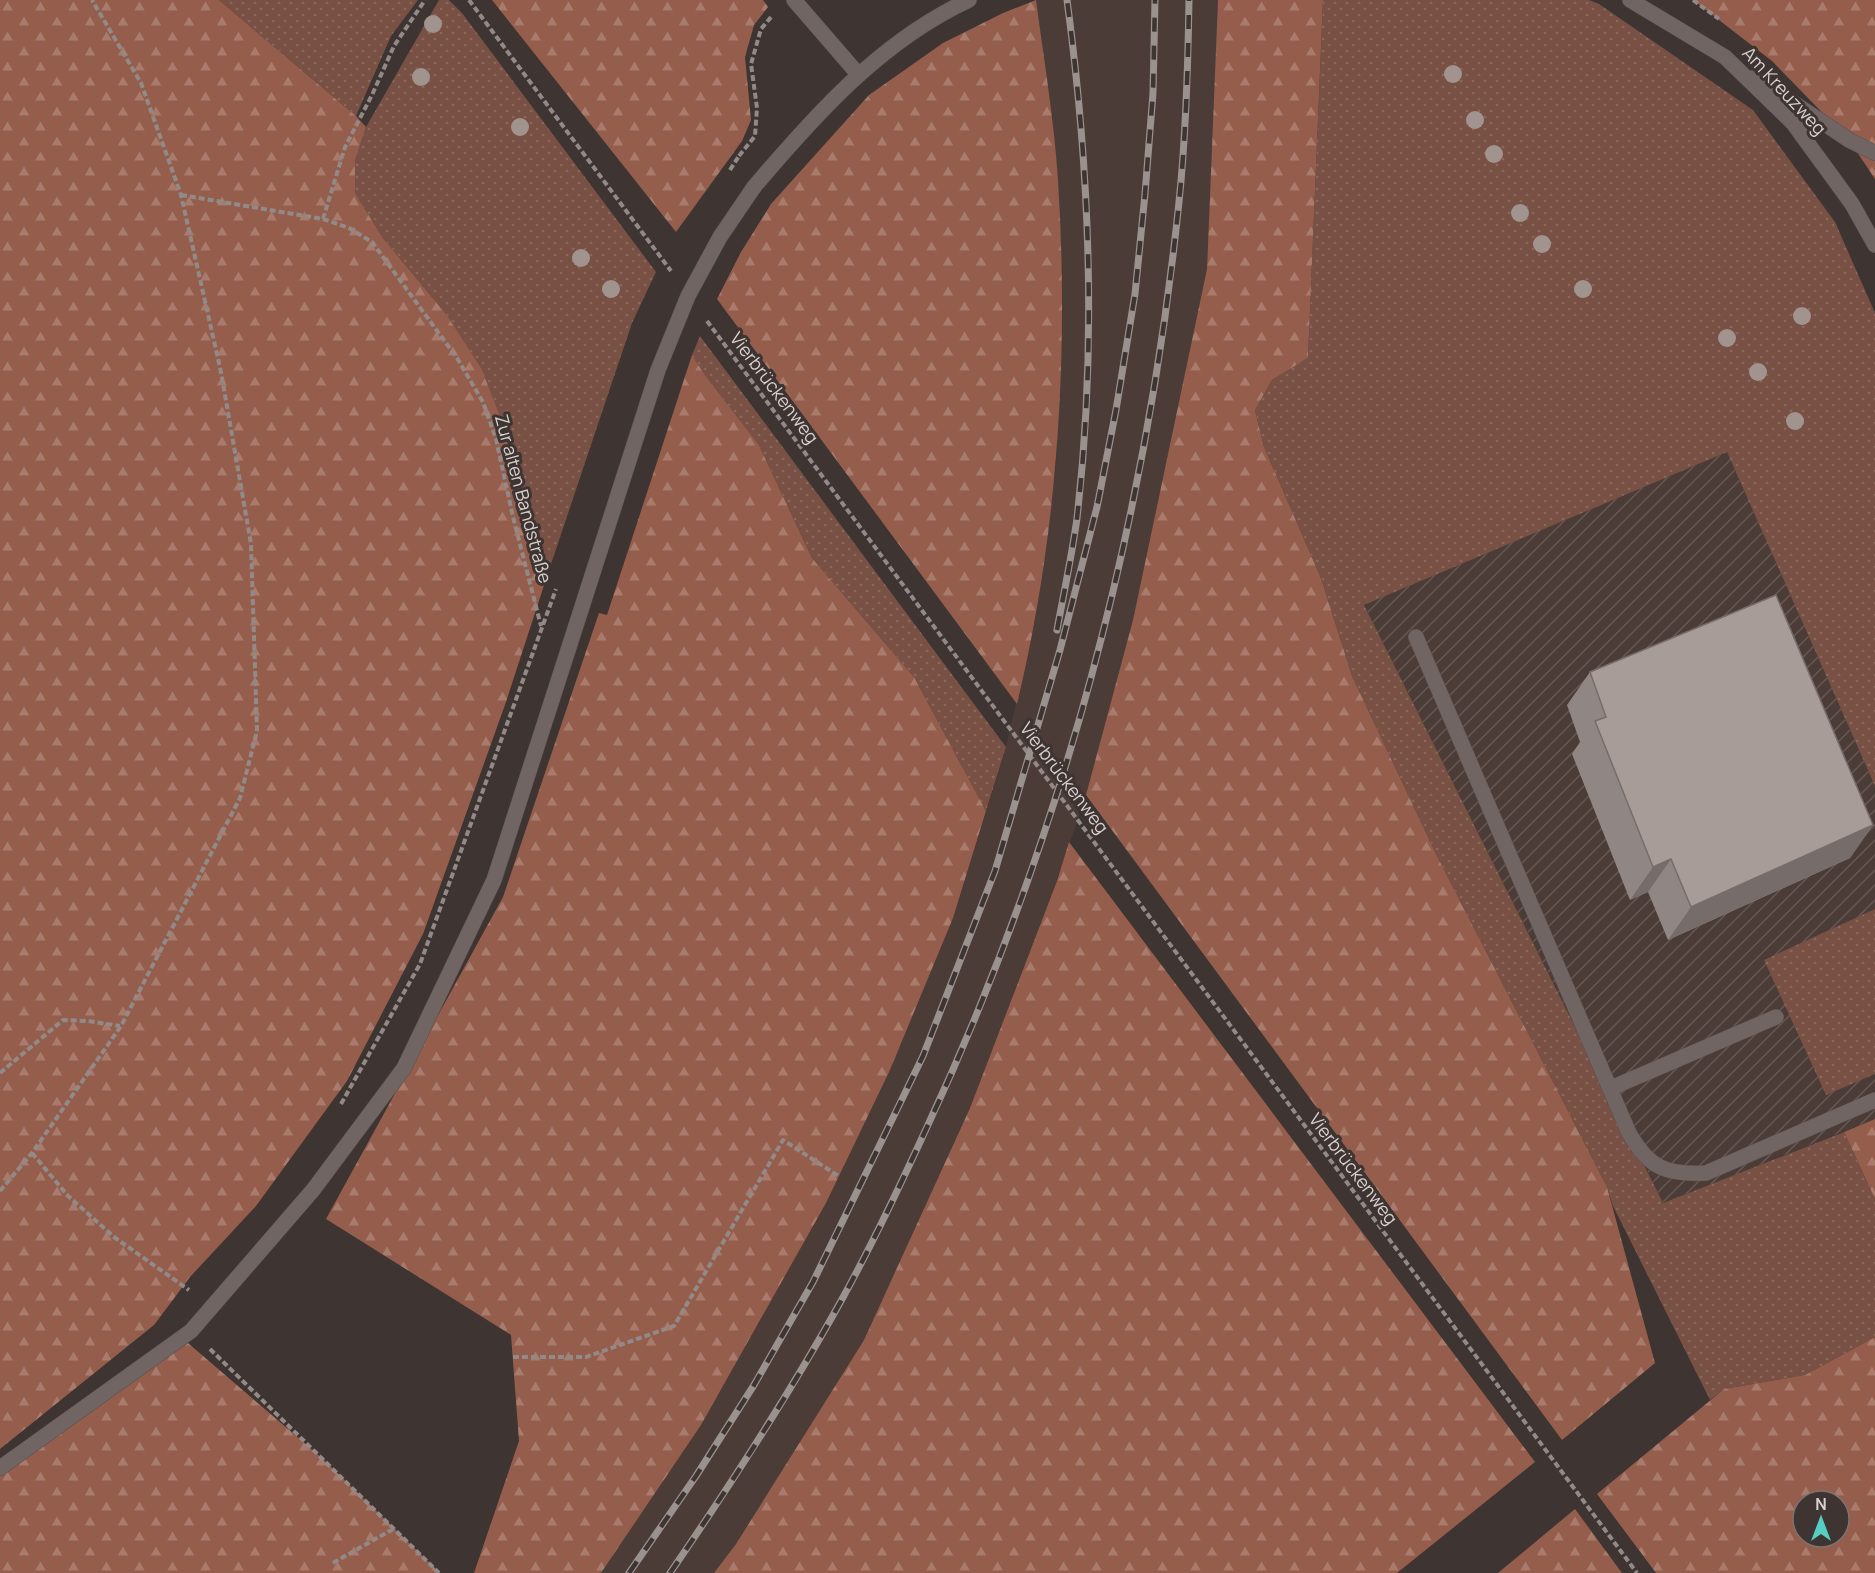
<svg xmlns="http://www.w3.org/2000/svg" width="1875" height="1573" viewBox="0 0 1875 1573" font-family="Manrope,sans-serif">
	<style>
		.built { fill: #4c3c37 }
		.industrial { fill: url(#industrial-furrows) }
		.grass { fill: url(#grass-dots) }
		.forest { fill: url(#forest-firs); fill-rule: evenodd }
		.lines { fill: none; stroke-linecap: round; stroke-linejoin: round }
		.minor-casing { stroke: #5a5250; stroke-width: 16 }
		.path { stroke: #928a88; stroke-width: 4; stroke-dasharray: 6 3; stroke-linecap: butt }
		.minor { stroke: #706562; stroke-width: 15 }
		.rail-casing { stroke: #9a928f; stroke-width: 7 }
		.rail { stroke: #3e3431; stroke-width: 4.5; stroke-dasharray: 14; stroke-linecap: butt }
		.minor-bridge-casing { stroke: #5a5250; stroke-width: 16; stroke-linecap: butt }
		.path-bridge { stroke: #928a88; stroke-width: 4; stroke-dasharray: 6 3; stroke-linecap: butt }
		.minor-bridge { stroke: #706562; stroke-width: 15 }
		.tree { fill: #a1938e }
		.wall { fill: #908683 }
		.shaded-wall { fill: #766d6a }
		.building { fill: #a89c98; stroke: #766d6a; stroke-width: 1.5 }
		.labels { text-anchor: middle; stroke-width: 6; stroke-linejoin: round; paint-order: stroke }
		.street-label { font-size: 18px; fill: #d9d2d0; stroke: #3e3431 }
	</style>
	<defs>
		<pattern id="industrial-furrows" width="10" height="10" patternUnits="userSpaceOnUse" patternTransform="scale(1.5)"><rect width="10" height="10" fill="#4c3c37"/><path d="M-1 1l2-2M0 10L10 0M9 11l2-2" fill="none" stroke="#655753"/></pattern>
		<pattern id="grass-dots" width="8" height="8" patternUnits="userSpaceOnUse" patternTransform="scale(1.5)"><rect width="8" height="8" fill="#785044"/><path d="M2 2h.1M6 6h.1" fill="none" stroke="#8b685e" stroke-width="1.8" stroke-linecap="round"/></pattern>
		<pattern id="forest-firs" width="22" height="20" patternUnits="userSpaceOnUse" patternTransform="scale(1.5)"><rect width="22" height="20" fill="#955d4c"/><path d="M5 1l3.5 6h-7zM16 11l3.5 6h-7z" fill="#a87b6d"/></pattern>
	</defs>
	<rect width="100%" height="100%" fill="#3e3431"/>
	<path class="built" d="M1036 0H1218L1207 269 1133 620 1086 795 1057 881 970 1108 864 1340 736 1544 714 1573H601L701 1425 826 1203 890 1070 953 918 1004 755 1034 626 1056 466 1061 298 1058 180 1049 94Z"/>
	<path class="industrial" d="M1727 452 1875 786V909L1765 960 1826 1094 1875 1074V1119L1663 1203 1364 605Z"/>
	<path class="grass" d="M219 0H418L391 36 356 116Z
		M439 0H449L462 13 656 272 632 323 548 573 528 553 507 434 446 314 383 238 355 193V161L366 127Z
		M1323 0H1589L1599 4 1753 110 1835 222 1875 313V786L1727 452 1364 605 1663 1203 1844 1132 1875 1199V1337L1805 1375 1724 1389 1710 1400 1613 1206 1607 1187 1436 854 1352 676 1321 578 1264 447 1255 410 1272 380 1308 358Z
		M700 336 1006 747 986 811 914 677 812 558 759 445 705 375 692 355Z
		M1875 909V1074L1826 1095 1764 960Z"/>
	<path class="forest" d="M0 0H219L356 116 366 127 355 161V193L383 238 446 314 481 368 507 434 528 553 548 573 506 702 423 934 347 1081 256 1206 190 1277 154 1325 0 1449Z
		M492 0H763L768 7 754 25 745 57 751 120 742 141 676 232Z
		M1036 0C1044 60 1054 120 1058 180 1069 355 1058 534 1017 704L717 299 741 252 771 204 869 95 943 43 1003 13Z
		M1218 0H1323L1308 358 1272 380 1255 410 1264 447 1321 578 1352 676 1436 854 1607 1187 1655 1363 1562 1440 1086 795 1133 620 1207 269Z
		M1693 0H1875V179L1849 140 1772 61Z
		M692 355 705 375 759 445 812 558 914 677 986 811 953 918 890 1070 826 1203 701 1425 601 1573H474L519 1441 511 1335 326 1219 503 897 599 613 607 615Z
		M1069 842 1535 1462 1397 1573H714L736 1544 864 1340 970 1108 1057 881Z
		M1875 1119V1199L1844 1132Z
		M1875 1337V1573H1656L1597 1494 1724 1389 1805 1375ZM1803 1501H1839V1537H1803Z
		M188 1343 323 1459 440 1573H0V1471Z
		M1575 1509 1622 1573H1498Z"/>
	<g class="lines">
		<g class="minor-casing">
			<path id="minor" d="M794 0 858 74
				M1630 0 1725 57 1793 123 1852 204 1875 245
				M1755 77 1849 140 1875 153
				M754 187C816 114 881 41 969 0
				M1416 637 1629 1133C1649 1168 1666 1175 1706 1173L1875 1100
				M1611 1088 1776 1017
				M0 1468 191 1331 313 1190 404 1068 494 880 580 613"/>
		</g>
		<path class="path" d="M469 0 671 271
			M1693 0 1719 19
			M739 156 755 136 757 108 751 64 761 29 772 16
			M181 195 323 219 349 228 372 242 457 358 483 402 496 439 513 517 541 626
			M323 219 345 147 372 95 394 46 425 0
			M707 321 1637 1573
			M0 1073 63 1020 88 1021 120 1026
			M341 1104 420 964 556 589
			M32 1153 68 1196 114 1237 189 1290
			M0 1191 32 1153 121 1026 240 798 257 731 251 544 221 372 181 195 141 83 92 0
			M210 1349 439 1573
			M513 1357H586L674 1326 783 1140 840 1177
			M333 1563 393 1529"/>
		<use href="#minor" class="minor"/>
		<g class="rail-casing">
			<path id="rail" d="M1057 630C1064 592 1072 555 1077 518 1097 345 1090 171 1067 0
				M629 1573 696 1476 754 1385 813 1282 923 1056 995 871 1060 650 1097 507 1116 410 1135 294 1145 194 1153 93 1155 0
				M670 1573C731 1484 789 1395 841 1301 872 1245 900 1186 927 1127 1063 836 1146 522 1179 202 1186 135 1188 68 1189 0"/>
		</g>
		<use href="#rail" class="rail"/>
		<g class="minor-bridge-casing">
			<path id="minor-bridge" d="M580 613 658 370 688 296 720 237 754 187"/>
		</g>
		<path class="path-bridge" d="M730 170 739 156"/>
		<use href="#minor-bridge" class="minor-bridge"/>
	</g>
	<g class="tree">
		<circle cx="433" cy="24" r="9"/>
		<circle cx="1453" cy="74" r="9"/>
		<circle cx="421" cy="77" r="9"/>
		<circle cx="1475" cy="120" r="9"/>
		<circle cx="520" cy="127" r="9"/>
		<circle cx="1494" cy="154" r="9"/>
		<circle cx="1520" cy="213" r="9"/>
		<circle cx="1542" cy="244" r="9"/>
		<circle cx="581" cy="258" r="9"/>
		<circle cx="611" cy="289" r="9"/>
		<circle cx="1583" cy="289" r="9"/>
		<circle cx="1802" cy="316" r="9"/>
		<circle cx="1727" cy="338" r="9"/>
		<circle cx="1758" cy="372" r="9"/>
		<circle cx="1795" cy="421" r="9"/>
	</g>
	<path class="wall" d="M1590 672 1873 825 1850 858 1668 940 1648 892 1630 900 1572 754 1580 742 1567 705Z"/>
	<path class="shaded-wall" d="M1873 825 1850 858 1668 940 1691 907Z
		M1671 859 1648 892 1630 900 1653 867Z"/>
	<path class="building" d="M1776 595 1873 825 1691 907 1671 859 1653 867 1595 721 1606 717 1590 672Z"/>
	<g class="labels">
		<g class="street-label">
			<text transform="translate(1784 91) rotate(47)" y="6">Am Kreuzweg</text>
			<text transform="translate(774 388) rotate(53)" y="6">Vierbrückenweg</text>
			<text transform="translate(523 499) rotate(75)" y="6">Zur alten Bandstraße</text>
			<text transform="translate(1064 778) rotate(53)" y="6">Vierbrückenweg</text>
			<text transform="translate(1353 1169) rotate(53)" y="6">Vierbrückenweg</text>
		</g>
	</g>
	<g transform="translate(1821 1519)"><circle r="28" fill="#3e3431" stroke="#7c7371" stroke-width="1.5"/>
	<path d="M0-4.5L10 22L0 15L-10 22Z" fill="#56cec4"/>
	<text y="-9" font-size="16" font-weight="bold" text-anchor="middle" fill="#d9d2d0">N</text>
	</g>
</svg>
